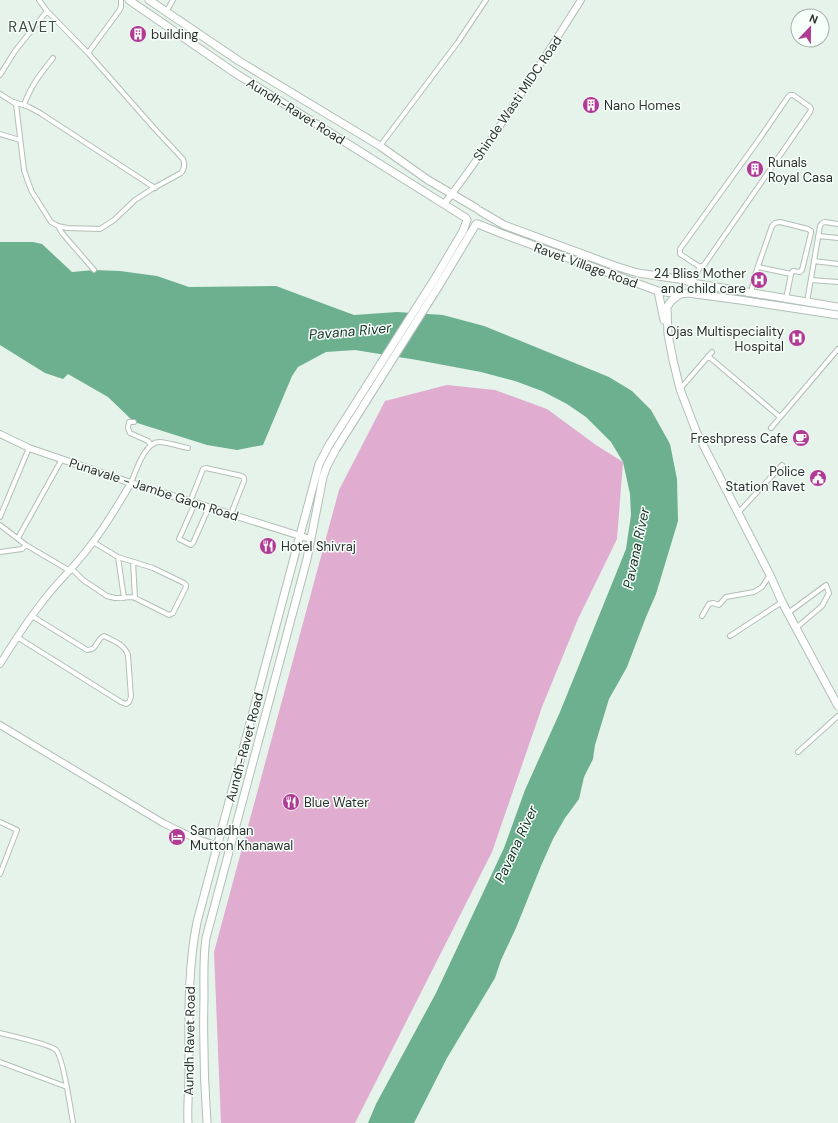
<svg xmlns="http://www.w3.org/2000/svg" width="838" height="1123" viewBox="0 0 838 1123" font-family="'DM Sans',sans-serif">
	<style>
		.green { fill: #e0accf }
		.water { fill: #6db08f }
		.lines { fill: none; stroke-linecap: round; stroke-linejoin: round }
		.street-casing { stroke: #b2bfb7; stroke-width: 6 }
		.secondary-casing { stroke: #b2bfb7; stroke-width: 8 }
		.primary-casing { stroke: #b2bfb7; stroke-width: 9 }
		.street { stroke: #fff; stroke-width: 4 }
		.secondary { stroke: #fff; stroke-width: 6 }
		.primary { stroke: #fff; stroke-width: 7 }
		.labels { text-anchor: middle; stroke-width: 3; stroke-linejoin: round; paint-order: stroke }
		.poi-label { font-size: 13px; fill: #2c312f; stroke: #f7fffa; text-anchor: start }
		.street-label { font-size: 13px; fill: #2c312f; stroke: #f7fffa }
		.water-label { font-size: 14px; font-style: italic; fill: #143324; stroke: #f7fffa }
		.quarter-label { font-size: 15px; letter-spacing: 1px; fill: #434e48; stroke: #f7fffa }
	</style>
	<rect width="100%" height="100%" fill="#e5f3eb"/>
	<path class="green" d="M447 385 495 390 547 409 596 445 623 462 617 539 578 619 542 707 492 852 355 1123H221L214 952 339 490 385 401Z"/>
	<path class="water" d="M0 242H33L42 244 72 272 94 270 120 271 157 276 189 287 276 286 354 315 397 312 443 315 484 326 609 377 632 391 651 410 670 444 677 479 678 521 656 594 646 617 627 667 609 699 595 745 593 759 584 777 579 799 565 818 553 839 541 866 516 928 501 960 495 978 447 1058 414 1123H368L376 1104 436 993 504 848 525 790 560 712 626 549 631 515 630 494 623 462 611 442 586 417 567 404 542 391 515 381 481 372 417 360 355 350 326 352 298 367 292 376 263 445 237 450 207 445 134 422 108 397 68 374 63 379 45 373 0 345Z"/>
	<g class="lines">
		<g class="street-casing">
			<path id="street" d="M166 12 173 0
				M88 53 119 11 121 7V0
				M0 75 15 51 47 11
				M0 94 16 104 24 170 28 182 32 192 51 222 58 226 67 228 100 229 114 220 135 200 152 189 181 173C185 168 185 164 183 159L154 128 88 53 47 11 39 0
				M14 102 29 107 40 113 155 188
				M24 105C30 87 41 73 53 58
				M0 134 20 140
				M380 146 458 42 486 0
				M58 226 62 233 94 270
				M818 236 838 238
				M814 261 838 264
				M758 267 791 274
				M811 280 838 282
				M692 283 700 267 704 265 810 112 811 109 810 107 793 95H790L788 97 760 138 680 249V254L700 267
				M751 292 756 272 772 226 775 223 780 222 808 229 811 231V233L802 270 800 272 793 271 791 274 786 299
				M807 302 820 226 822 223 825 222 838 224
				M708 356 780 417
				M680 389 712 352
				M134 422H129L128 428 130 433 148 441 151 445
				M771 428 838 349
				M131 483C136 471 145 441 160 442 169 443 179 446 188 448
				M190 502 203 469 206 468 242 476 244 478V481L231 514
				M195 503 179 539 191 545 193 543 209 507
				M738 513 782 465
				M0 517 29 448
				M0 525 26 545 70 571
				M18 538 62 459
				M93 542 118 557 124 598
				M0 552 22 549 26 545
				M133 562 135 598
				M72 569 83 580 107 596 115 598 133 597 169 615 173 613 186 587V585L184 583 153 568 118 557
				M788 613 826 585 829 593 822 606 796 628
				M702 616 709 604 713 603 719 605 726 597 754 592 762 587 770 575
				M730 636 782 602
				M17 637 121 702 126 704 129 702 131 697 128 655C124 644 114 641 104 636 96 639 98 650 87 650L32 616
				M798 752 838 716
				M0 822 17 830 0 874
				M0 1033C11 1036 50 1044 56 1050 63 1056 71 1111 73 1123
				M0 1062 67 1087"/>
		</g>
		<g class="secondary-casing">
			<path id="secondary" d="M445 203C494 139 537 69 581 0
				M0 434 29 448 131 483 310 539
				M0 664C16 638 32 614 51 591 65 575 80 560 93 542 107 524 119 503 131 483
				M0 725 163 823 192 837 218 846"/>
		</g>
		<g class="primary-casing">
			<path id="primary" d="M129 0 235 73 466 218
				M149 0 239 61 380 146 428 180 476 208
				M480 211 504 225 615 266 638 273 685 280 692 283 838 307
				M478 224 500 233 658 291 680 294 688 293 740 300 838 315
				M658 291 664 320
				M680 294 671 301 667 307 668 334 673 360 680 389 696 431 770 575 782 602 838 706
				M188 1123C187 1107 189 1090 189 1074 189 1023 187 972 197 922L319 464 329 445 434 280 463 231 467 220
				M207 1123C204 1081 203 1039 204 997 204 977 203 958 206 938L307 559 323 477 327 466 336 449 440 284 476 224"/>
		</g>
		<use href="#street" class="street"/>
		<use href="#secondary" class="secondary"/>
		<use href="#primary" class="primary"/>
	</g>
	<defs>
		<g id="building-disc" transform="scale(0.9)"><circle r="9.5" fill="#b03b94" stroke="#f7fffa"/><path d="M-4-6H4V6H1V3H-1V6H-4ZM-2.5-4.3h1.7v1.8h-1.7ZM.8-4.3h1.7v1.8H.8ZM-2.5-1h1.7V.8h-1.7ZM.8-1h1.7V.8H.8Z" fill="#fff"/></g>
		<g id="hospital-disc" transform="scale(0.9)"><circle r="9.5" fill="#b03b94" stroke="#f7fffa"/><path d="M-5-5h3v3.5h4V-5h3V5h-3V1.5h-4V5h-3Z" fill="#fff"/></g>
		<g id="cafe-disc" transform="scale(0.9)"><circle r="9.5" fill="#b03b94" stroke="#f7fffa"/><path d="M-5.5-4.5H6V0H3Q3 3.5 0 3.5H-2.5Q-5.5 3.5-5.5 0ZM3-3.2v2h1.7v-2ZM-6 4.5H4V6H-6Z" fill="#fff"/></g>
		<g id="civic-disc" transform="scale(0.9)"><circle r="9.5" fill="#b03b94" stroke="#f7fffa"/><path d="M-.6-6.5H3V-4.5H.6V-3L4-1V1h2V6H-6V1h2V-1L-.6-3ZM-1.2 2.5V6h2.4V2.5Z" fill="#fff"/></g>
		<g id="restaurant-disc" transform="scale(0.9)"><circle r="9.5" fill="#b03b94" stroke="#f7fffa"/><path d="M-5-6h1v4h1v-4h1v4h1v-4h1v5L-1.5 .5V6h-2V.5L-5-1ZM5-6V6H3V1.5H1.5Q1.5-4 5-6Z" fill="#fff"/></g>
		<g id="hotel-disc" transform="scale(0.9)"><circle r="9.5" fill="#b03b94" stroke="#f7fffa"/><path d="M-6-4.5h1.5V1H6V5H4.5V3h-9V5H-6ZM-4 0a1.8 1.8 0 1 1 3.6 0ZM.5 0V-2.5h3Q6-2.5 6 0Z" fill="#fff"/></g>
	</defs>
	<g fill-rule="evenodd">
		<use href="#building-disc" x="138" y="34"/>
		<use href="#building-disc" x="591" y="105"/>
		<use href="#building-disc" x="755" y="169"/>
		<use href="#hospital-disc" x="759" y="280"/>
		<use href="#hospital-disc" x="797" y="338"/>
		<use href="#cafe-disc" x="801" y="438"/>
		<use href="#civic-disc" x="818" y="478"/>
		<use href="#restaurant-disc" x="268" y="546"/>
		<use href="#restaurant-disc" x="291" y="802"/>
		<use href="#hotel-disc" x="177" y="837"/>
	</g>
	<g class="labels">
		<g class="poi-label">
			<text x="151" y="39">building</text>
			<text x="604" y="110">Nano Homes</text>
			<text x="768" y="167">Runals<tspan x="768" dy="15">Royal Casa</tspan></text>
			<text x="746" y="278" text-anchor="end">24 Bliss Mother<tspan x="746" dy="15">and child care</tspan></text>
			<text x="784" y="336" text-anchor="end">Ojas Multispeciality<tspan x="784" dy="15">Hospital</tspan></text>
			<text x="788" y="443" text-anchor="end">Freshpress Cafe</text>
			<text x="805" y="476" text-anchor="end">Police<tspan x="805" dy="15">Station Ravet</tspan></text>
			<text x="281" y="551">Hotel Shivraj</text>
			<text x="304" y="807">Blue Water</text>
			<text x="190" y="835">Samadhan<tspan x="190" dy="15">Mutton Khanawal</tspan></text>
		</g>
		<g class="street-label">
			<text transform="translate(517 98) rotate(-56)" y="5">Shinde Wasti MIDC Road</text>
			<text transform="translate(296 111) rotate(32)" y="5">Aundh-Ravet Road</text>
			<text transform="translate(586 265) rotate(20)" y="5">Ravet Village Road</text>
			<text transform="translate(154 489) rotate(18)" y="5">Punavale - Jambe Gaon Road</text>
			<text transform="translate(244 747) rotate(-75)" y="5">Aundh-Ravet Road</text>
			<text transform="translate(189 1041) rotate(-89)" y="5">Aundh Ravet Road</text>
		</g>
		<g class="water-label">
			<text transform="translate(350 331) rotate(-5)" y="5">Pavana River</text>
			<text transform="translate(636 548) rotate(-78)" y="5">Pavana River</text>
			<text transform="translate(516 844) rotate(-65)" y="5">Pavana River</text>
		</g>
		<g class="quarter-label">
			<text x="33" y="32">RAVET</text>
		</g>
	</g>
	<g transform="translate(810 28) rotate(22)"><circle r="19" fill="#f7fffa" stroke="#a6ada9"/>
	<path d="M0-3L7 15L0 10L-7 15Z" fill="#b03b94"/>
	<text y="-6" font-size="11" font-weight="bold" text-anchor="middle" fill="#2c312f">N</text>
	</g>
</svg>
